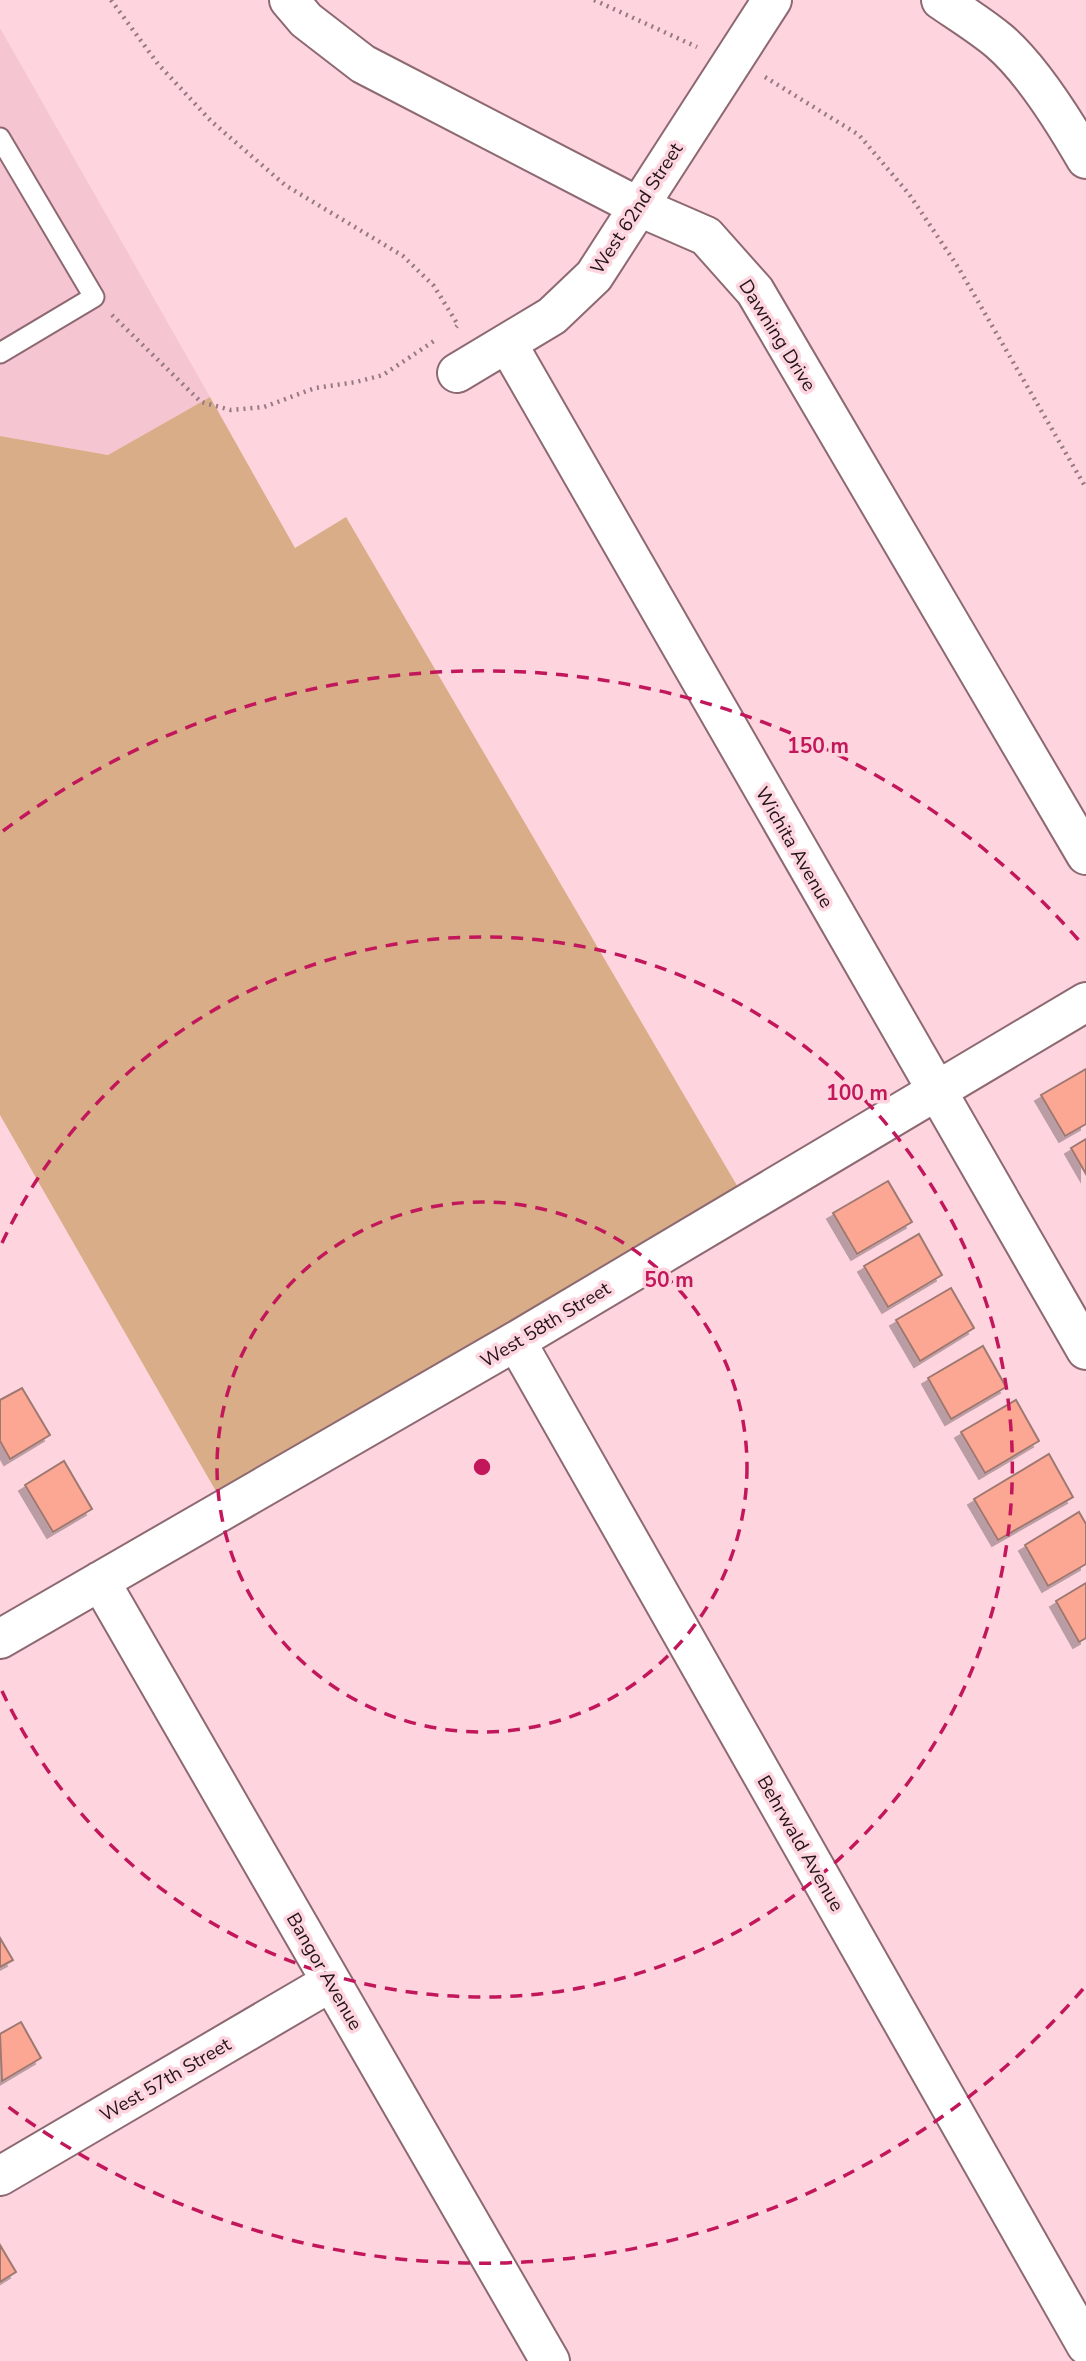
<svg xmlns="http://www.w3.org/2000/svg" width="1086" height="2361" viewBox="0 0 1086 2361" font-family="'Nunito Sans',sans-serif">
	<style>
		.built { fill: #f6c5d2 }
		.green { fill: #d8ad87 }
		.building { fill: #fca694; stroke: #9e7971; stroke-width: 2; filter: url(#shadow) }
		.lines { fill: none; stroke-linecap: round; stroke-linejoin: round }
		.service-casing { stroke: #8d6972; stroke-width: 23 }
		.minor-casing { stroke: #8d6972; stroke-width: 42 }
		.path { stroke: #967a81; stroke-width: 4.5; stroke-dasharray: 2 5; stroke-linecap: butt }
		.service { stroke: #fff; stroke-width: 19 }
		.minor { stroke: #fff; stroke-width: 38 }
		.ring { fill: none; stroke: #c2185b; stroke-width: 3.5; stroke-dasharray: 12 9 }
		.labels { text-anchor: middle; stroke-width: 7; stroke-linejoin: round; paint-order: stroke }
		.street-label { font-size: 19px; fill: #221418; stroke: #fed5df }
		.centre { fill: #c2185b; stroke: #fed5df; stroke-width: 3.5 }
		.ring-label { font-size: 21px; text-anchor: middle; font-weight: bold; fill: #c2185b; stroke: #fed5df; stroke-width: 7; stroke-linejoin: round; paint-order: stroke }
	</style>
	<defs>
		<filter id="shadow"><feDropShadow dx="-6" dy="6" stdDeviation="0" flood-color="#0004"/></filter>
	</defs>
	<rect width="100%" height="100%" fill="#fed5df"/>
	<path class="built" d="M0 28 210 397 108 455 0 436Z"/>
	<path class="green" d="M210 397 295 548 346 517 739 1189 217 1493 0 1115V436L108 455Z"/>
	<path class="building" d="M1086 1069V1124L1065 1136 1041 1095Z
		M1086 1139V1174L1071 1148Z
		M888 1181 912 1222 857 1254 833 1213Z
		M919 1234 942 1275 888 1307 864 1266Z
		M951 1288 974 1328 920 1361 896 1320Z
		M983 1346 1006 1387 951 1419 928 1378Z
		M22 1388 50 1435 10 1459 0 1441V1400Z
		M1016 1400 1039 1441 985 1473 961 1432Z
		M1049 1454 1073 1497 998 1540 974 1499Z
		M64 1461 92 1509 53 1532 25 1485Z
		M1079 1512 1086 1524V1564L1048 1586 1025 1545Z
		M1086 1583V1638L1079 1642 1056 1601Z
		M0 1938 13 1960 0 1967Z
		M21 2022 41 2058 2 2081 0 2034Z
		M0 2245 16 2272 0 2282Z"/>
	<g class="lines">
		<g class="service-casing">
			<path id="service" d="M0 138 94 297 0 353"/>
		</g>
		<g class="minor-casing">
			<path id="minor" d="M289 0 306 20 363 64 637 206 706 236 755 291 1086 855
				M941 0C960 13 981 26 999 41 1032 69 1064 121 1086 159
				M507 343 1086 1350
				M457 373 552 316 594 276 772 0
				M516 1341 1086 2345
				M100 1581 550 2361
				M0 1639 516 1341 1086 1002
				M0 2176 331 1982"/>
		</g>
		<path class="path" d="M111 0 158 64 211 121 285 185 403 256 434 286 458 325 456 327
			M594 0 697 47
			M765 77 859 135 909 194 958 267 1086 488
			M112 315 201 402 231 410 264 407 315 388 356 382 383 375 434 341"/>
		<use href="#service" class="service"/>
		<use href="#minor" class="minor"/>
	</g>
	<g class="ring">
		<circle cx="482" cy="1467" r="265"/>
		<path d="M2 1243A530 530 0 1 1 2 1691"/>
		<path d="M1083 1989A796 796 0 0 1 3 2103M3 831A796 796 0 0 1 1083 945"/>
	</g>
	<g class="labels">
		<g class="street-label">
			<text transform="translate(636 208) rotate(-57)" y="7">West 62nd Street</text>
			<text transform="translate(778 335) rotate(58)" y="7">Dawning Drive</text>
			<text transform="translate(795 847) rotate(60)" y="7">Wichita Avenue</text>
			<text transform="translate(545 1324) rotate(-31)" y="7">West 58th Street</text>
			<text transform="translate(801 1843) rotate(60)" y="7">Behrwald Avenue</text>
			<text transform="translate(325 1971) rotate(60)" y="7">Bangor Avenue</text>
			<text transform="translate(165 2079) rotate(-30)" y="7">West 57th Street</text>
		</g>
	</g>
	<circle cx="482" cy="1467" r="10" class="centre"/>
	<g class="ring-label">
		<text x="818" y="753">150 m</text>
		<text x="857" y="1100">100 m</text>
		<text x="669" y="1287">50 m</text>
	</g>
</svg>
